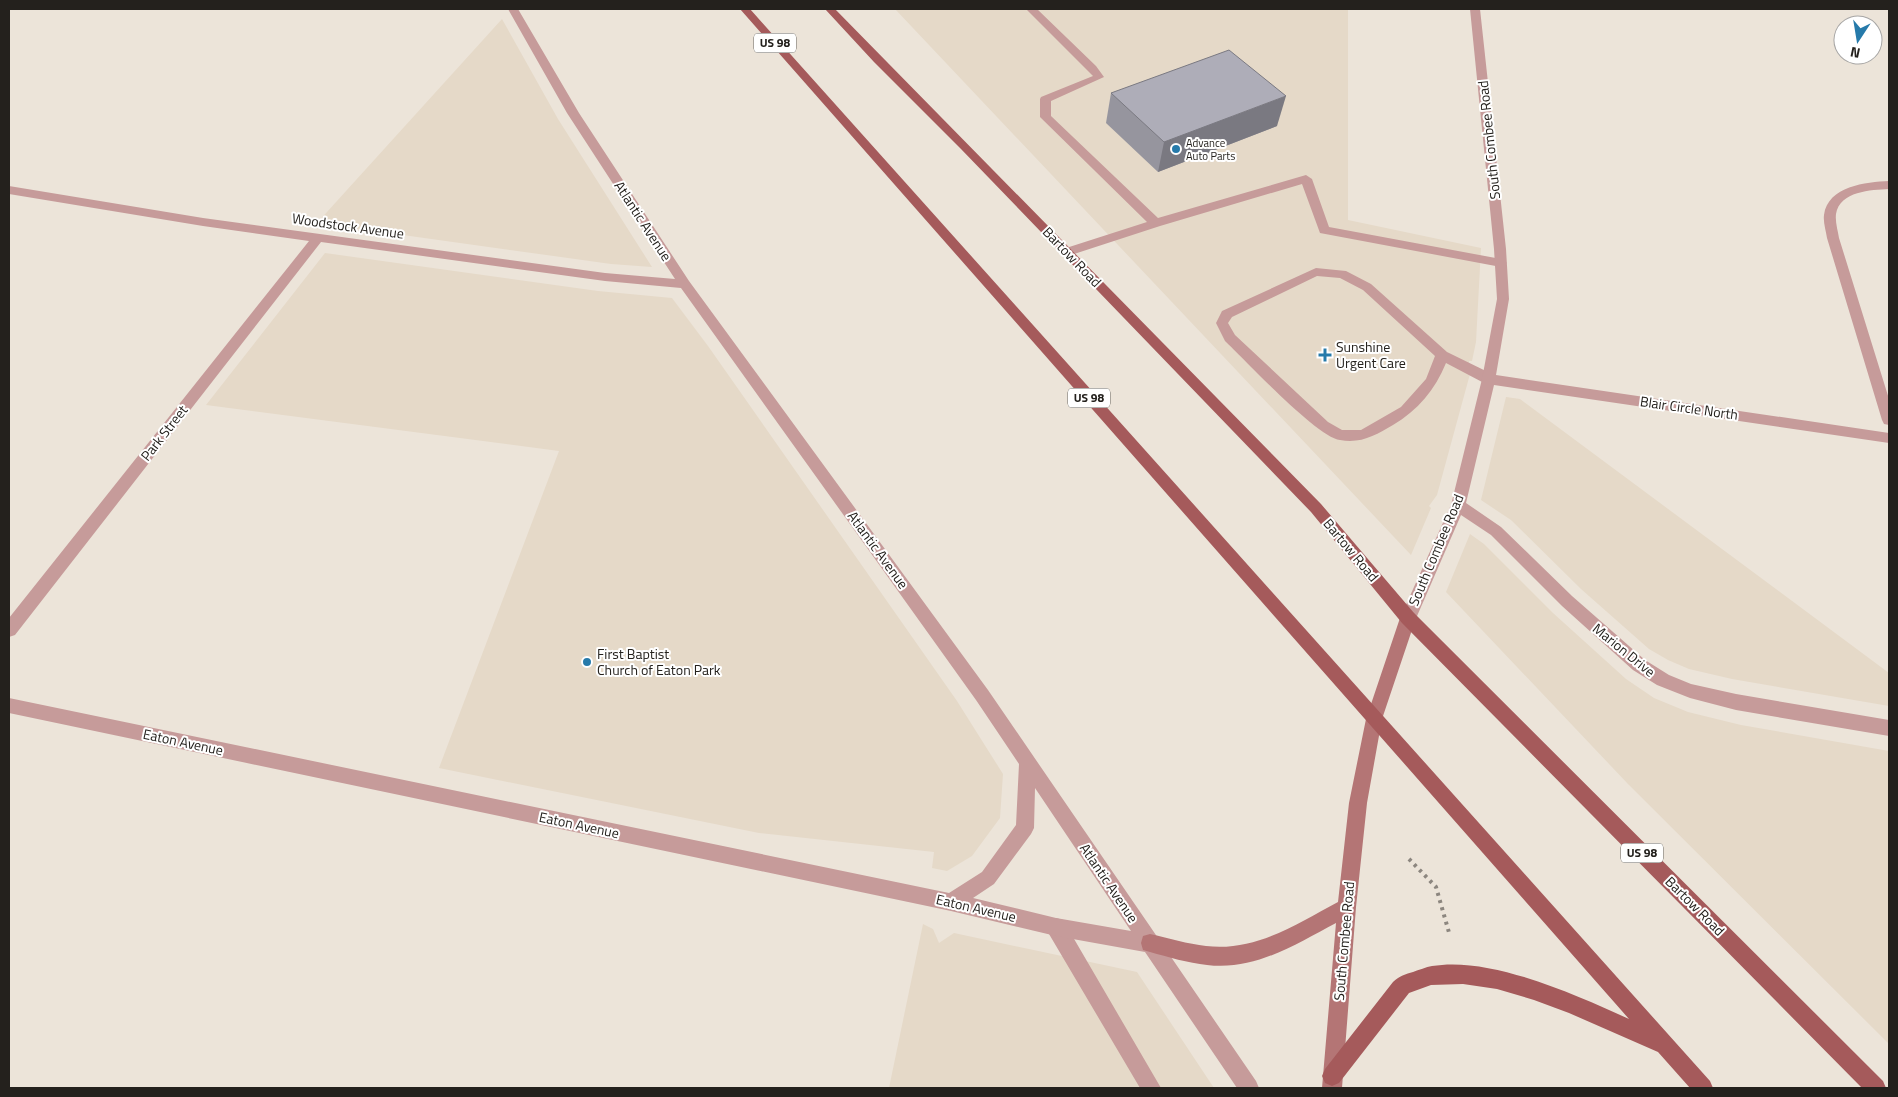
<svg xmlns="http://www.w3.org/2000/svg" width="1898" height="1097" viewBox="0 0 1898 1097" font-family="'Titillium Web',sans-serif">
	<style>
		.built { fill: #e5d9c8 }
		.lines { fill: none; stroke-linecap: round; stroke-linejoin: round }
		.path { stroke: #8c867f; stroke-width: 4; stroke-dasharray: 3 4.5; stroke-linecap: butt }
		.lane { fill: #c69b9a; fill-rule: evenodd }
		.street { fill: #c69b9a; fill-rule: evenodd }
		.secondary { fill: #b47575; fill-rule: evenodd }
		.primary { fill: #a55a5b; fill-rule: evenodd }
		.wall { fill: #96959e }
		.shaded-wall { fill: #7a7981 }
		.building { fill: #aeadb8; stroke: #7a7981 }
		.poi-dot { fill: #267aaa; stroke: #fff; stroke-width: 2 }
		.labels { text-anchor: middle; stroke-width: 4; stroke-linejoin: round; paint-order: stroke }
		.far-poi-label { font-size: 11px; fill: #24211d; stroke: #fff; text-anchor: start }
		.shield { fill: #fff; stroke: #666461; stroke-width: 1 }
		.shield-label { font-size: 12px; font-weight: bold; fill: #24211d }
		.street-label { font-size: 14px; fill: #24211d; stroke: #fff }
		.poi-label { font-size: 14px; fill: #24211d; stroke: #fff; text-anchor: start }
	</style>
	<rect width="100%" height="100%" fill="#ece4d9"/>
	<path class="built" d="M895 9H1348V220L1481 248 1476 342 1472 361H1469L1470 374 1437 495 1429 506 1431 508 1411 555Z
		M502 19 558 119 652 267 611 264 317 223Z
		M325 253 598 291 672 298 708 346 957 701 1003 774 1000 818 972 856 947 871 932 868 934 852 759 833 439 768 559 451 206 405Z
		M1506 397 1520 399 1889 673V706L1732 679 1689 669 1668 660 1649 649 1581 589 1511 520 1481 500Z
		M1470 534 1484 544 1553 613 1626 679 1654 698 1688 712 1741 725 1889 751V1044L1628 784 1446 592Z
		M923 924 933 929 939 943 954 933 1137 972 1214 1088H889Z"/>
	<g class="lines">
		<path class="path" d="M1409 859 1436 887 1450 936"/>
		<path class="lane" d="M1026 9H1037L1096 66 1104 77 1051 101V116L1158 218 1306 175 1312 179 1329 227 1501 259 1507 263 1501 267 1320 233 1302 184 1160 226 1071 255H1063L1061 252 1063 249 1147 222 1040 117V99L1041 97 1093 76Z
			M1316 268 1346 271 1371 284 1447 352 1494 375 1496 379 1494 383H1484L1446 363C1435 390 1418 410 1393 425 1376 435 1361 444 1340 440 1317 437 1246 361 1225 341L1216 323 1222 311ZM1317 276 1340 278 1363 290 1435 356 1426 379 1401 407 1361 430H1342L1328 422 1235 335 1228 323 1232 317Z
			M1056 918 1063 920 1161 1088H1140L1049 934 1047 927 1049 920Z"/>
		<path class="street" d="M508 9H518L579 113 689 281 988 690 1256 1081 1259 1088H1237L1145 952 1056 936 951 911 9 713V698L949 893 982 872 1016 825 1019 764 976 700 681 288 605 281 321 242 15 635 9 637V618L309 241 203 226 9 194V186L203 218 605 273 675 279 567 113ZM1035 788 1131 931 1056 918 973 898 994 884 1031 834 1034 828Z
			M1470 9H1480L1506 249 1509 299 1496 375 1889 433V443L1494 385 1466 503 1501 527 1572 596 1645 660 1669 675 1691 684 1736 694 1889 720V736L1736 710 1690 698 1657 685 1633 670 1562 606 1491 535 1461 515 1414 623 1408 625 1402 623 1400 618 1451 505 1482 379 1497 299 1494 249Z
			M1889 181V189C1871 190 1840 191 1836 214 1835 222 1838 231 1839 238L1889 399V425L1884 424 1882 420 1827 238C1826 231 1823 222 1824 215 1828 186 1866 182 1889 181Z"/>
		<path class="secondary" d="M1408 611 1414 613 1416 618 1382 719 1367 803 1356 907 1342 1088H1322L1336 923C1296 944 1255 971 1207 965 1188 963 1168 957 1150 952L1143 950 1141 943 1143 936 1150 934C1168 938 1188 944 1206 946 1255 952 1297 924 1338 902L1349 803 1366 719 1400 618 1402 613Z"/>
		<path class="primary" d="M740 9H750L1710 1081 1713 1088H1690L1658 1052 1569 1013 1534 1000 1497 989 1463 984 1431 985 1409 993 1339 1083 1332 1086 1325 1083 1322 1076 1325 1069 1393 982C1399 976 1406 974 1413 972 1419 970 1426 967 1432 966 1491 956 1576 995 1629 1019Z
			M825 9H835L1321 504 1414 613 1883 1081 1886 1088H1862L1402 623 1311 512 961 149 874 62Z"/>
	</g>
	<path class="wall" d="M1111 93 1277 126 1158 172 1106 123Z"/>
	<path class="shaded-wall" d="M1286 96 1277 126 1158 172 1164 142Z"/>
	<path class="building" d="M1229 50 1286 96 1164 142 1111 93Z"/>
	<g class="poi-dot">
		<circle cx="1176" cy="149" r="5"/>
		<path d="M1322.5 347.5h5v5h5v5h-5v5h-5v-5h-5v-5h5z"/>
		<circle cx="587" cy="662" r="5"/>
	</g>
	<g class="labels">
		<g class="far-poi-label">
			<text x="1186" y="147">Advance<tspan x="1186" dy="13">Auto Parts</tspan></text>
		</g>
		<g class="shield">
			<rect x="754" y="33.5" width="42" height="19" rx="4"/>
			<rect x="1068" y="388.5" width="42" height="19" rx="4"/>
			<rect x="1621" y="843.5" width="42" height="19" rx="4"/>
		</g>
		<g class="shield-label">
			<text x="775" y="47">US 98</text>
			<text x="1089" y="402">US 98</text>
			<text x="1642" y="857">US 98</text>
		</g>
		<g class="street-label">
			<text transform="translate(1489 140) rotate(-96)" y="5">South Combee Road</text>
			<text transform="translate(643 221) rotate(57)" y="5">Atlantic Avenue</text>
			<text transform="translate(348 226) rotate(8)" y="5">Woodstock Avenue</text>
			<text transform="translate(1072 257) rotate(46)" y="5">Bartow Road</text>
			<text transform="translate(1689 408) rotate(8)" y="5">Blair Circle North</text>
			<text transform="translate(164 433) rotate(-52)" y="5">Park Street</text>
			<text transform="translate(878 550) rotate(54)" y="5">Atlantic Avenue</text>
			<text transform="translate(1351 550) rotate(50)" y="5">Bartow Road</text>
			<text transform="translate(1436 550) rotate(-67)" y="5">South Combee Road</text>
			<text transform="translate(1624 650) rotate(39)" y="5">Marion Drive</text>
			<text transform="translate(183 742) rotate(12)" y="5">Eaton Avenue</text>
			<text transform="translate(579 825) rotate(12)" y="5">Eaton Avenue</text>
			<text transform="translate(1109 883) rotate(56)" y="5">Atlantic Avenue</text>
			<text transform="translate(1695 906) rotate(45)" y="5">Bartow Road</text>
			<text transform="translate(976 908) rotate(13)" y="5">Eaton Avenue</text>
			<text transform="translate(1344 941) rotate(-85)" y="5">South Combee Road</text>
		</g>
		<g class="poi-label">
			<text x="1336" y="352">Sunshine<tspan x="1336" dy="16">Urgent Care</tspan></text>
			<text x="597" y="659">First Baptist<tspan x="597" dy="16">Church of Eaton Park</tspan></text>
		</g>
	</g>
	<rect width="1898" height="1097" fill="none" stroke="#24211d" stroke-width="20"/>
	<g transform="translate(1858 40) rotate(192)"><circle r="24" fill="#ffffff" stroke="#a7a6a5"/>
	<path d="M0-4L9 19L0 12L-9 19Z" fill="#267aaa"/>
	<text y="-8" font-size="14" font-weight="bold" text-anchor="middle" fill="#24211d">N</text>
	</g>
</svg>
